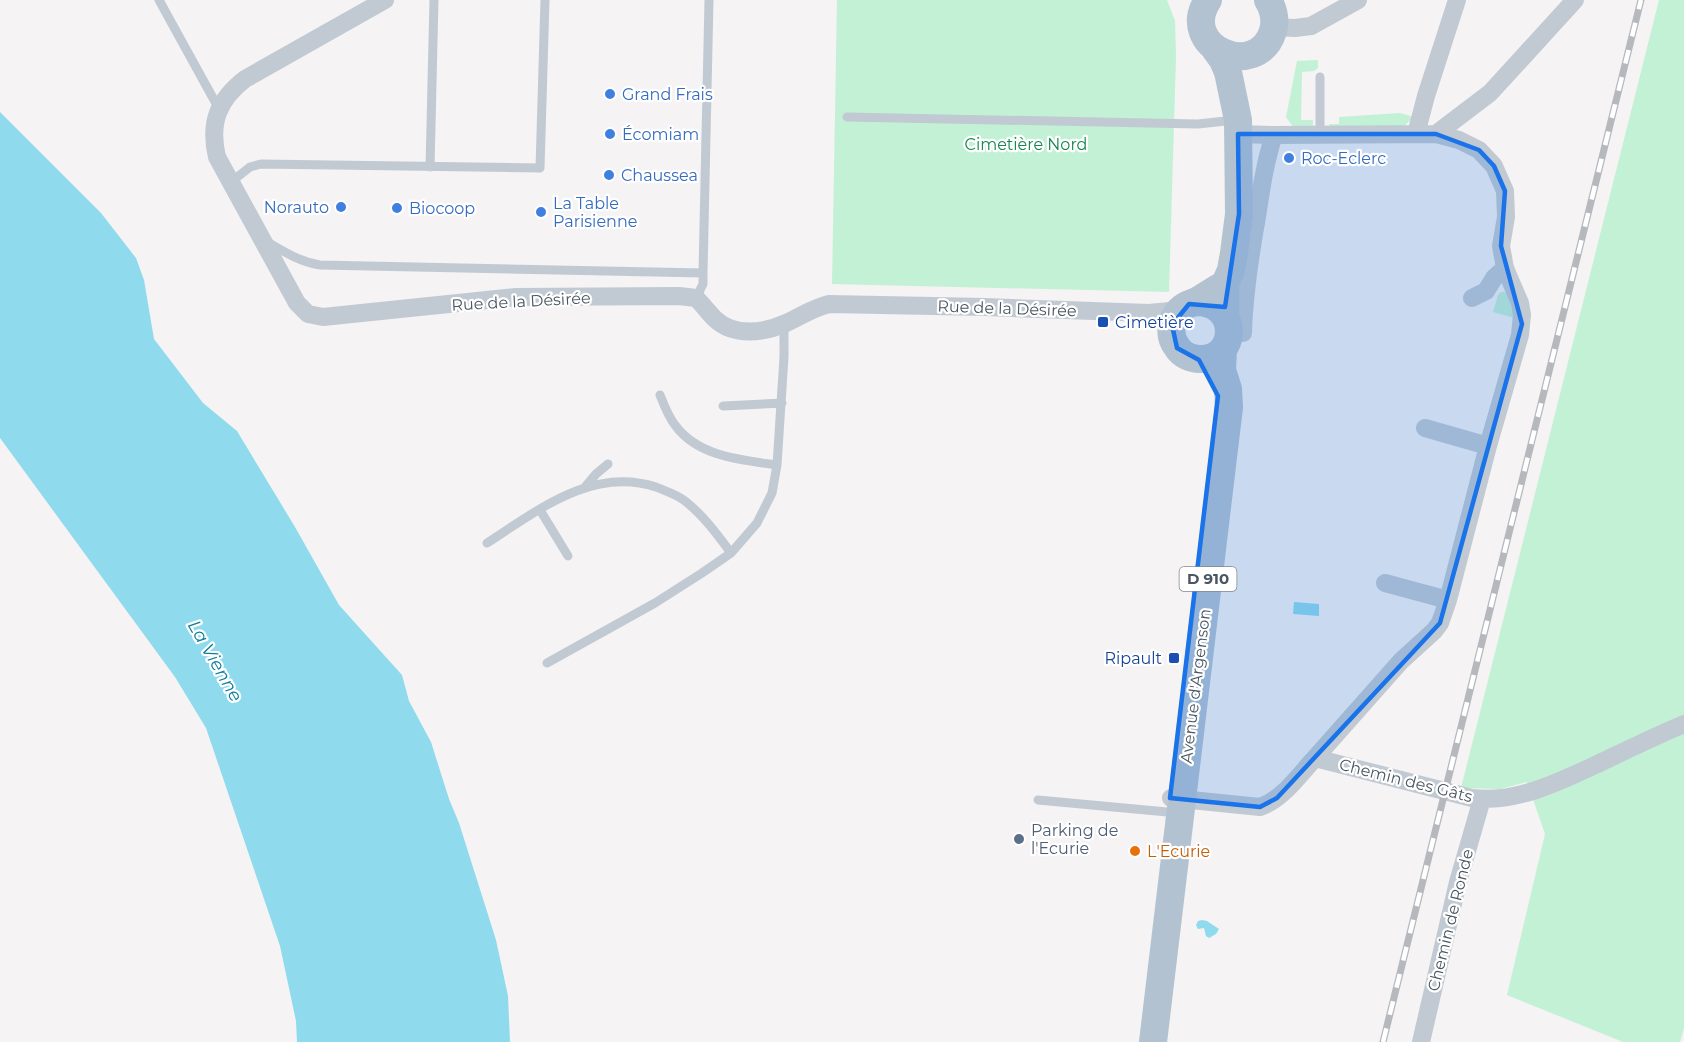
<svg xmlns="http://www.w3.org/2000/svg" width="1684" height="1042" viewBox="0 0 1684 1042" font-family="Montserrat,sans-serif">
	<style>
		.green { fill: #c3f1d5 }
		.water { fill: #90daee }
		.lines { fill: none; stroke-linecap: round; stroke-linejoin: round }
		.service { stroke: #c1cad2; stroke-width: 9 }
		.minor { stroke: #c1cad2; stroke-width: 18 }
		.primary { stroke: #b3c2d1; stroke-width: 28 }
		.rail-casing { stroke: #b5b8bd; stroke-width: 7 }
		.rail { stroke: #fff; stroke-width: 4.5; stroke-dasharray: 14; stroke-linecap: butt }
		.marked { fill: #1a73e8; fill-opacity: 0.2; stroke: #1a73e8; stroke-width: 4.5; stroke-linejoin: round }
		.shop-dot { fill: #3f7fe0; stroke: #fff; stroke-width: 2 }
		.transit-dot { fill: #1a4fb4; stroke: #fff; stroke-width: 2 }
		.service-dot { fill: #5c6f8a; stroke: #fff; stroke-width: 2 }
		.food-dot { fill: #e8710a; stroke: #fff; stroke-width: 2 }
		.labels { text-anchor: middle; stroke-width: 4.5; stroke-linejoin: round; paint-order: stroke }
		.shield { fill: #fff; stroke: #808990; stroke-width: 1.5 }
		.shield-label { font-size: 15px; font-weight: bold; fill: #4a5661 }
		.shop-label { font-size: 16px; fill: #366cbe; stroke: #fff; text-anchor: start }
		.park-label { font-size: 16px; fill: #17864f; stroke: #fff }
		.street-label { font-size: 16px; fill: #4a5661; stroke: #fff }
		.transit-label { font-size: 16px; fill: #164399; stroke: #fff; text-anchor: start }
		.service-label { font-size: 16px; fill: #4e5e75; stroke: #fff; text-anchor: start }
		.food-label { font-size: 16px; fill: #c56008; stroke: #fff; text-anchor: start }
		.water-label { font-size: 18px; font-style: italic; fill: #0c7c9b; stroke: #fff }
	</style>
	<rect width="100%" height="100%" fill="#f5f3f3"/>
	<path class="green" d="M837 0H1167L1175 21 1176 56 1169 292 832 284Z
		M1659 0H1684V1028L1680 1042H1623L1507 995 1545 834 1527 782 1500 789 1461 788Z
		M1318 60V68L1314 71 1302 72 1301 120H1313V128L1295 130 1286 117 1297 61Z
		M1400 113 1414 117 1402 128 1329 129V124H1339V117Z
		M1501 292H1505L1508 295 1518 319 1493 312 1498 295Z"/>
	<path class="water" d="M0 112 101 213 136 258 144 280 154 339 203 403 237 431 295 527 339 605 402 675 409 701 431 742 449 799 459 823 496 940 508 996 510 1042H297L296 1021 280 946 206 728 175 677 0 438Z
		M1294 602 1319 604V616L1293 614Z
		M1202 920 1207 921 1219 929 1216 934 1209 938 1206 936 1204 928 1198 929 1196 925 1198 921Z"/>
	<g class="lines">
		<path class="service" d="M159 0 219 109
			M847 117 1198 124 1235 120
			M1320 135V77
			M430 167 434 0
			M231 182 250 167 261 164 540 168 545 0
			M269 243C286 253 301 262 320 265L703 273V284L696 298
			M703 273 709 0
			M660 395C664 405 668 416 675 425 698 457 742 460 777 465
			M723 406 782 403
			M586 486 596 474 608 464
			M540 510 568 556
			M487 543C537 511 592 466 656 487 665 491 676 494 685 501 703 515 717 534 731 553
			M547 663 655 603 702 573 731 553 757 523 772 493 777 465 784 357V324
			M1038 800 1178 813"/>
		<path class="minor" d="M385 0 245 79C218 100 209 123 217 157L297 303 308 314 323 317 516 297 679 296 696 298C703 305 709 313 715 319 734 337 764 333 786 323 801 316 813 308 829 304L985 307 1149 313 1180 310
			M1274 27 1295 28 1311 26 1358 0
			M1238 134 1274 135 1436 134 1490 93 1575 0
			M1416 134 1426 96 1457 0
			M1472 298 1486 291 1494 278 1505 268
			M1243 333C1244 294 1250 256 1257 217 1261 190 1265 162 1274 135
			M1425 428 1488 446
			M1385 583 1448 600
			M1315 758 1401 661 1434 631 1440 623 1448 600 1488 446 1520 335 1522 315 1520 303 1505 268 1501 246 1506 217 1505 191 1494 166 1479 150 1459 140 1436 134
			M1171 798 1260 807C1283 799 1299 775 1315 758L1472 798C1519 804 1567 778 1608 759 1633 747 1658 735 1684 724
			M1421 1042 1458 882 1482 799"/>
		<path class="primary" d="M1208 0C1177 47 1257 82 1273 31 1276 20 1274 10 1268 0
			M1215 49 1223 60 1228 72 1238 120 1239 214 1234 253 1231 270 1225 284V314
			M1194 302C1240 300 1239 360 1200 359 1191 359 1182 355 1177 347 1167 334 1171 315 1185 306 1188 304 1193 303 1197 301 1207 295 1216 289 1225 284
			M1153 1042 1229 407 1228 389 1222 370 1223 349"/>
		<g class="rail-casing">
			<path id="rail" d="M1383 1042 1641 0"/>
		</g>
		<use href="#rail" class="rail"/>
	</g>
	<path class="marked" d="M1238 134H1436L1479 150 1494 166 1505 191 1501 246 1522 324 1440 623 1277 798 1260 807 1170 798 1218 396 1199 360 1177 348 1172 325 1189 304 1225 307 1239 214Z"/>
	<g class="shop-dot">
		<circle cx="610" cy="94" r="6"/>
		<circle cx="610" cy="134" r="6"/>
		<circle cx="1289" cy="158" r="6"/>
		<circle cx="609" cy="175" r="6"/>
		<circle cx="341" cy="207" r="6"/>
		<circle cx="397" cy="208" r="6"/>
		<circle cx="541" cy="212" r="6"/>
	</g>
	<g class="transit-dot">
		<rect x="1097" y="316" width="12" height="12" rx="3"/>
		<rect x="1168" y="652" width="12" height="12" rx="3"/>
	</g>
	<circle class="service-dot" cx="1019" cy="839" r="6"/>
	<circle class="food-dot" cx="1135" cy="851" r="6"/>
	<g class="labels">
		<rect class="shield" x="1179.5" y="567" width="57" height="24" rx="4.5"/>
		<g class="shield-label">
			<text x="1208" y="584">D 910</text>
		</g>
		<g class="shop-label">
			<text x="622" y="100">Grand Frais</text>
			<text x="622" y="140">Écomiam</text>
			<text x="1301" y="164">Roc-Eclerc</text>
			<text x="621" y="181">Chaussea</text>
			<text x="553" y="209">La Table<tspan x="553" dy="18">Parisienne</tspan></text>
			<text x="329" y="213" text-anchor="end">Norauto</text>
			<text x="409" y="214">Biocoop</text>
		</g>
		<g class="park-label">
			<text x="1026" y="150">Cimetière Nord</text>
		</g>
		<g class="street-label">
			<text transform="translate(521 301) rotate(-3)" y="6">Rue de la Désirée</text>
			<text transform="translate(1007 308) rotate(2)" y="6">Rue de la Désirée</text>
			<text transform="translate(1195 686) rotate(-83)" y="6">Avenue d'Argenson</text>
			<text transform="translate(1406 780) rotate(14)" y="6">Chemin des Gâts</text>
			<text transform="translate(1450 920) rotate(-76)" y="6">Chemin de Ronde</text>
		</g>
		<g class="transit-label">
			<text x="1115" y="328">Cimetière</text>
			<text x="1162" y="664" text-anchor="end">Ripault</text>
		</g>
		<g class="service-label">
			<text x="1031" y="836">Parking de<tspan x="1031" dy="18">l'Ecurie</tspan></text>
		</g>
		<g class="food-label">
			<text x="1147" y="857">L'Ecurie</text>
		</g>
		<g class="water-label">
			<text transform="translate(215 661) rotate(60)" y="6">La Vienne</text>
		</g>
	</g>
</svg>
